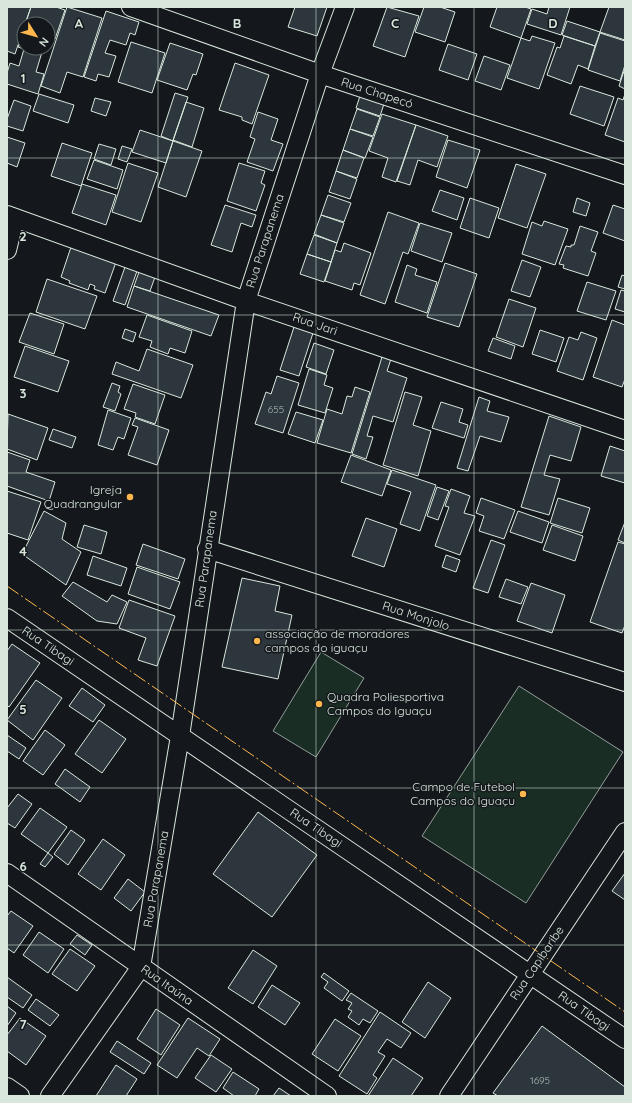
<svg xmlns="http://www.w3.org/2000/svg" width="632" height="1103" viewBox="0 0 632 1103" font-family="Quicksand,sans-serif">
	<style>
		.green { fill: #1a2d24; stroke: #939e99 }
		.building { fill: #2c363c; stroke: #d8e6dc }
		.lines { fill: none; stroke-linecap: round; stroke-linejoin: round }
		.minor-casing { stroke: #d8e6dc; stroke-width: 20 }
		.minor { stroke: #14181c; stroke-width: 18 }
		.power { stroke: #ffb74d; stroke-width: 1; stroke-dasharray: 14 3 2 3; stroke-linecap: butt }
		.grid { fill: none; stroke: #d8e6dc; stroke-width: 1; stroke-opacity: 0.55 }
		.poi-dot { fill: #ffb74d; stroke: #14181c; stroke-width: 1.5 }
		.labels { text-anchor: middle; stroke-width: 3; stroke-linejoin: round; paint-order: stroke }
		.number-label { font-size: 10px; fill: #adbab4 }
		.street-label { font-size: 12px; fill: #d8e6dc; stroke: #14181c }
		.poi-label { font-size: 12px; fill: #d8e6dc; stroke: #14181c; text-anchor: end }
		.grid-label { font-size: 13px; text-anchor: middle; font-weight: bold; fill: #d8e6dc; stroke: #14181c; stroke-width: 3; stroke-linejoin: round; paint-order: stroke }
	</style>
	<rect width="100%" height="100%" fill="#14181c"/>
	<path class="green" d="M321 652 364 678 316 757 273 731Z
		M519 686 623 752 526 903 422 836Z"/>
	<path class="building" d="M7 7H31L15 54 7 51Z
		M31 7H56L65 10 55 39 48 36V24H25Z
		M67 7 102 18 83 77 67 72 60 93 41 86Z
		M295 7H327L317 36 288 27Z
		M387 7 419 16 405 57 373 46Z
		M424 7H440L455 12 445 42 415 32Z
		M497 7H525L531 9 521 38 490 27Z
		M549 7H570L561 35 527 24 532 9 547 14Z
		M609 7H625V40L600 32Z
		M106 11 139 22 135 35 130 33 126 45 110 40 105 53 116 56 109 77 98 74 96 81 84 77Z
		M567 21 600 32 595 46 562 35Z
		M24 28V48H31L42 52 36 72 44 74 38 94 7 84V73L10 63 19 66 24 49 18 47Z
		M600 33 625 41V65L620 81 588 70Z
		M532 36 555 43 539 89 507 78 521 38 530 41Z
		M564 36 595 46 588 69 578 65 571 84 547 75 557 47 560 48Z
		M131 42 165 53 152 93 118 82Z
		M170 43 203 54 196 75 193 74 187 90 157 80Z
		M448 44 477 54 468 80 439 70Z
		M484 56 510 65 501 90 475 81Z
		M235 63 269 75 252 124 242 120V117L219 110Z
		M625 68V89L619 86Z
		M580 86 614 97 604 126 570 114Z
		M175 93 188 97 173 141 161 136Z
		M361 93 385 101 380 116 356 108Z
		M39 94 74 105 68 123 33 111Z
		M625 94V142L605 135 618 98 623 100Z
		M95 98 111 102 106 116 91 111Z
		M14 100 31 106 23 131 7 126V119Z
		M186 102 204 108 192 147 173 140Z
		M357 109 380 117 373 136 350 129Z
		M258 112 278 119 271 140 283 144 273 171 247 162 255 139 250 137Z
		M382 114 416 125 396 182 382 177 388 158 369 151Z
		M416 125 448 136 437 167 418 160 410 185 397 181Z
		M350 129 373 137 365 158 343 150Z
		M140 130 173 141 166 163 132 152Z
		M7 137 25 143 17 167 7 163Z
		M448 140 480 150 467 188 436 177Z
		M173 141 202 151 186 197 158 187Z
		M62 143 92 153 81 186 51 176Z
		M99 144 116 149 111 165 94 159Z
		M122 146 132 149 127 162 118 159Z
		M343 150 364 158 357 178 336 171Z
		M94 160 123 170 117 189 87 179Z
		M128 163 158 173 141 222 112 212Z
		M239 163 265 171 261 183 265 185 256 211 227 201Z
		M516 164 546 174 527 228 498 218Z
		M336 171 357 179 350 199 329 192Z
		M82 184 116 195 106 225 72 213Z
		M440 190 464 198 457 220 432 211Z
		M328 195 351 203 344 222 321 215Z
		M470 198 499 208 489 238 460 228Z
		M577 198 590 203 586 216 573 212Z
		M225 205 256 215 252 227 241 223 232 252 211 245Z
		M613 205 625 209V241L603 233Z
		M388 212 419 223 408 254 403 252 385 304 360 295Z
		M321 215 344 223 337 243 314 234Z
		M544 221 568 229 555 265 522 254 532 222 542 226Z
		M420 223 452 233 442 262 411 251Z
		M580 226 598 232 591 251 596 253 588 276 566 269 563 268 564 265 559 264 566 246 571 247V245H574Z
		M314 235 337 243 331 262 307 254Z
		M344 243 371 253 360 285 354 283 352 290 325 281 335 250 341 252Z
		M71 247 116 262 105 293 94 289 95 286 90 284 88 290 69 283 70 281 61 277Z
		M307 254 331 262 324 282 300 274Z
		M522 260 541 267 530 297 511 291Z
		M445 263 477 274 459 327 427 317Z
		M407 265 417 269 415 275 437 282 427 313 395 302Z
		M125 267 137 271 125 305 113 301Z
		M139 272 155 277 150 291 134 286Z
		M622 275 625 276V289L618 287Z
		M47 279 97 296 85 329 36 312Z
		M587 282 616 291 606 320 577 311Z
		M134 286 219 315 211 336 127 307Z
		M621 290 625 291V312L615 309Z
		M509 299 536 308 523 347 496 337Z
		M30 313 64 324 54 354 19 342Z
		M147 315 192 331 185 353 170 348 168 354 150 347 152 341 139 337Z
		M612 320 625 325V379L622 387 593 377Z
		M294 327 313 333 299 376 280 370Z
		M125 329 136 333 133 342 122 338Z
		M540 330 564 338 556 362 532 354Z
		M581 332 597 338 583 380 557 371 569 337 578 340Z
		M493 338 515 346 511 359 488 351Z
		M314 343 334 350 326 374 306 367Z
		M25 346 69 361 58 392 14 377Z
		M147 349 193 365 181 398 112 374 116 362 139 371Z
		M382 357 391 359 387 371 407 378 393 422 373 416 367 436 373 437 366 459 352 454Z
		M309 369 327 375 324 385 333 388 325 413 298 405Z
		M277 376 299 383 283 433 255 424 266 392 271 394Z
		M112 383 120 386 118 392 121 394 115 411 103 407Z
		M133 384 165 395 155 424 135 417 136 413 124 409Z
		M355 387 370 392 351 453 317 443 327 409 342 414 347 396 352 397Z
		M405 392 422 397 413 425 431 431 418 476 383 465Z
		M479 397 490 401 487 411 509 417 501 442 480 436 468 471 457 468Z
		M441 402 463 409 459 422 468 425 464 438 432 428Z
		M108 410 131 418 124 439 118 437 113 450 98 445Z
		M296 412 323 420 315 443 288 434Z
		M8 414 48 428 37 460 7 449Z
		M549 416 581 427 571 461 550 455 544 475 560 479 549 515 521 507Z
		M135 418 169 430 157 465 128 455 138 427 132 425Z
		M53 429 76 437 72 448 49 440Z
		M610 446 625 451V483L601 476Z
		M7 452 30 460 26 472 55 482 49 501 7 486Z
		M351 455 391 470 382 496 341 482Z
		M392 470 436 485 420 531 400 524 411 492 387 484Z
		M437 487 449 491 438 520 427 516Z
		M451 489 470 496 464 513 475 516 460 555 435 546 449 507 445 506Z
		M7 491 41 502 28 540 7 533Z
		M481 498 515 510 504 539 479 531 484 516 476 513Z
		M558 498 590 508 582 533 550 523Z
		M44 511 66 523 62 539 81 552 66 585 22 554Z
		M518 511 549 522 542 543 510 532Z
		M366 518 397 529 384 567 352 556Z
		M625 522V543L618 540Z
		M84 525 107 532 101 554 77 547Z
		M552 525 583 536 575 561 543 550Z
		M491 540 505 545 488 593 473 588Z
		M618 542 625 544V625L622 633 590 622Z
		M143 544 185 559 178 579 136 565Z
		M446 555 460 560 456 572 442 567Z
		M93 556 127 568 121 586 87 575Z
		M137 567 180 582 170 609 128 594Z
		M242 578 280 586 275 611 292 615 278 679 222 667Z
		M506 579 528 587 521 604 499 597Z
		M73 582 107 602 112 595 127 602 117 624 97 621 62 596Z
		M531 583 565 595 552 633 517 621Z
		M129 600 175 616 157 666 138 660 146 638 119 628Z
		M12 644 40 663 9 707 7 705V651Z
		M36 680 62 698 33 740 7 720Z
		M82 688 105 705 93 722 69 706Z
		M99 720 126 739 102 773 75 754Z
		M45 730 65 745 43 775 23 761Z
		M7 735 26 748 19 759 7 751Z
		M65 769 90 787 80 802 55 784Z
		M18 794 32 804 15 828 7 823V808Z
		M40 808 67 827 48 853 21 834Z
		M258 812 317 855 272 917 213 874Z
		M71 830 85 840 68 865 54 854Z
		M103 839 125 855 101 890 78 874Z
		M48 853 53 857 45 867 40 864Z
		M625 873V900L612 891Z
		M128 879 145 892 131 911 114 898Z
		M11 911 33 926 14 953 7 948V916Z
		M39 932 64 949 48 973 23 955Z
		M77 935 92 945 85 955 70 944Z
		M70 949 95 966 77 991 52 974Z
		M253 950 277 966 253 1004 228 988Z
		M324 973 349 991 342 1001 324 988 328 982 321 977Z
		M7 977 32 995 23 1008 7 997Z
		M428 982 451 998 425 1038 402 1022Z
		M272 985 300 1003 285 1025 258 1007Z
		M351 993 378 1011 370 1023 363 1019 359 1025 348 1017 352 1011 348 1009 352 1003 346 1000Z
		M36 999 59 1015 50 1026 28 1010Z
		M7 1006 16 1013 7 1026Z
		M156 1009 180 1025 161 1055 137 1039Z
		M380 1012 411 1033 401 1048 387 1039 378 1052 385 1056 373 1075 377 1078 367 1094 339 1076Z
		M20 1018 46 1036 26 1065 7 1051V1035Z
		M188 1018 220 1039 209 1056 197 1048 177 1078 157 1065Z
		M335 1019 361 1036 338 1071 312 1054Z
		M542 1026 625 1087V1096H498L493 1093Z
		M117 1041 151 1063 144 1074 110 1052Z
		M211 1055 232 1069 216 1092 195 1078Z
		M393 1058 423 1078 411 1096H368Z
		M116 1065 137 1079 126 1096H96Z
		M233 1072 259 1089 255 1096H234L223 1088Z
		M279 1088 291 1096H273Z"/>
	<g class="lines">
		<g class="minor-casing">
			<path id="minor" d="M131 7 320 74 625 175
				M7 215 246 301 625 430
				M7 250 15 218
				M207 549 625 682
				M7 618 625 1039
				M7 873 327 1096
				M7 1087 20 1096
				M50 1096 141 967 180 736 246 301 320 74 345 7
				M449 1096 625 832"/>
		</g>
		<use href="#minor" class="minor"/>
		<path class="power" d="M7 586 625 1012"/>
	</g>
	<path class="grid" d="M158 7V1096M316 7V1096M474 7V1096M7 158H625M7 315H625M7 473H625M7 630H625M7 788H625M7 945H625"/>
	<g class="poi-dot">
		<circle cx="130" cy="497" r="4"/>
		<circle cx="257" cy="641" r="4"/>
		<circle cx="319" cy="704" r="4"/>
		<circle cx="523" cy="794" r="4"/>
	</g>
	<g class="labels">
		<g class="number-label">
			<text x="276" y="413">655</text>
			<text x="540" y="1084">1695</text>
		</g>
		<g class="street-label">
			<text transform="translate(377 93) rotate(18)" y="4">Rua Chapecó</text>
			<text transform="translate(265 241) rotate(-72)" y="4">Rua Parapanema</text>
			<text transform="translate(315 324) rotate(19)" y="4">Rua Jari</text>
			<text transform="translate(206 559) rotate(-82)" y="4">Rua Parapanema</text>
			<text transform="translate(416 616) rotate(18)" y="4">Rua Monjolo</text>
			<text transform="translate(48 646) rotate(34)" y="4">Rua Tibagi</text>
			<text transform="translate(316 828) rotate(34)" y="4">Rua Tibagi</text>
			<text transform="translate(156 879) rotate(-80)" y="4">Rua Parapanema</text>
			<text transform="translate(537 963) rotate(-56)" y="4">Rua Capibaribe</text>
			<text transform="translate(167 985) rotate(35)" y="4">Rua Itaúna</text>
			<text transform="translate(584 1011) rotate(35)" y="4">Rua Tibagi</text>
		</g>
		<g class="poi-label">
			<text x="122" y="494">Igreja<tspan x="122" dy="14">Quadrangular</tspan></text>
			<text x="265" y="638" text-anchor="start">associação de moradores<tspan x="265" dy="14">campos do iguaçu</tspan></text>
			<text x="327" y="701" text-anchor="start">Quadra Poliesportiva<tspan x="327" dy="14">Campos do Iguaçu</tspan></text>
			<text x="515" y="791">Campo de Futebol<tspan x="515" dy="14">Campos do Iguaçu</tspan></text>
		</g>
	</g>
	<g class="grid-label">
		<text x="79" y="28">A</text>
		<text x="237" y="28">B</text>
		<text x="395" y="28">C</text>
		<text x="553" y="28">D</text>
		<text x="23" y="83">1</text>
		<text x="23" y="241">2</text>
		<text x="23" y="398">3</text>
		<text x="23" y="556">4</text>
		<text x="23" y="714">5</text>
		<text x="23" y="871">6</text>
		<text x="23" y="1029">7</text>
	</g>
	<rect width="632" height="1103" fill="none" stroke="#d8e6dc" stroke-width="16"/>
	<g transform="translate(36 36) rotate(127)"><circle r="19" fill="#14181c" stroke="#626a69"/>
	<path d="M0-3L7 15L0 10L-7 15Z" fill="#ffb74d"/>
	<text y="-6" font-size="11" font-weight="bold" text-anchor="middle" fill="#d8e6dc">N</text>
	</g>
</svg>
